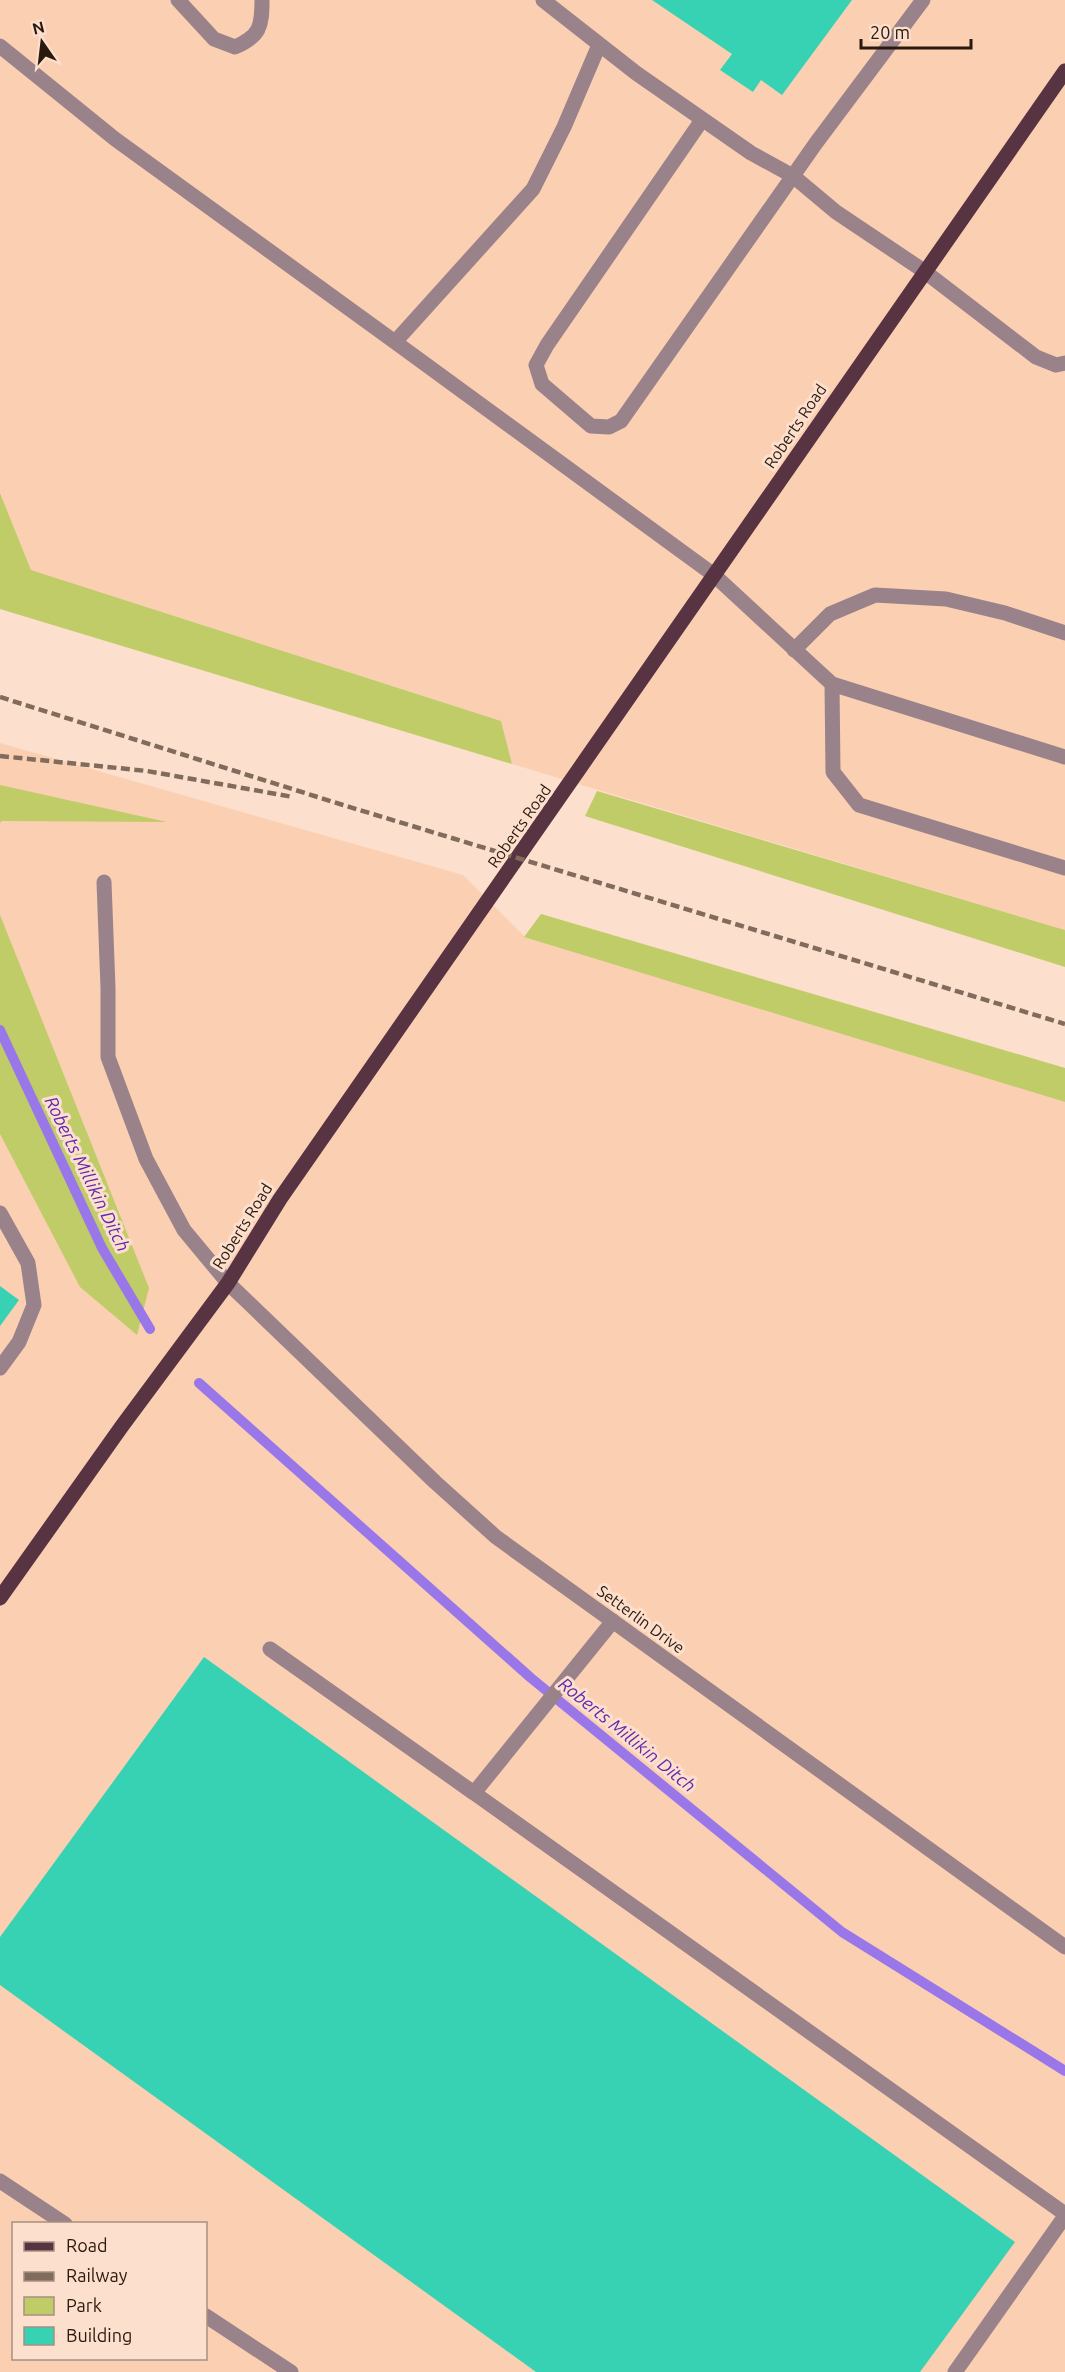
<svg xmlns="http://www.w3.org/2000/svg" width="1065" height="2372" viewBox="0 0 1065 2372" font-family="Ubuntu,sans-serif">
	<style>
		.built { fill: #fbcfb2; fill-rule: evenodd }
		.green { fill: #bfcc68 }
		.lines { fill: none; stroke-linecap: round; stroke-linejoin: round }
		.stream { stroke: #9a77e9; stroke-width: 10 }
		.building { fill: #37d2b3 }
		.service { stroke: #99828a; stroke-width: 15 }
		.minor { stroke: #99828a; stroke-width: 15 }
		.primary { stroke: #583341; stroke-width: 15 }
		.rail { stroke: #816b5c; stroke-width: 4.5; stroke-dasharray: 9 4.5; stroke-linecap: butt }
		.labels { text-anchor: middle; stroke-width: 6; stroke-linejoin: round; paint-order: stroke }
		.street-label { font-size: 16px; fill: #2a190d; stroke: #fcdfcc }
		.water-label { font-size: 18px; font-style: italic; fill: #5f28ae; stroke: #fcdfcc }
	</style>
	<rect width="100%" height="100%" fill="#fcdfcc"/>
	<path class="built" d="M0 0H1065V930L512 764 501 721 31 570 0 493Z
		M0 743 463 875 525 937 1065 1102V2372H0ZM14 2224H206V2358H14Z"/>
	<path class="green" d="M0 493 31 570 501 721 512 764 0 609Z
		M0 785 167 822 2 821 0 823Z
		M597 791 1065 930V967L585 816Z
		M541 914 1065 1068V1102L524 937Z
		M0 915 149 1288 137 1335 80 1287 0 1134Z"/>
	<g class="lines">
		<path class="stream" d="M0 1030 102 1248 150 1329
			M199 1383 531 1678 842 1932 1065 2071"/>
	</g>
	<path class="building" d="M652 0H852L782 95 761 80 753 92 720 70 732 54Z
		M0 1286 19 1300 0 1326Z
		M204 1657 1015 2242 920 2372H536L0 1985V1937Z"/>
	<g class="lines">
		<path class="service" d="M178 0 214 39 235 47C260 36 262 27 262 0
			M543 0 636 73 751 153 793 176 836 212 924 271 1036 357 1056 365 1065 363
			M599 45 564 127 533 189 395 342 714 575 832 684 1065 757
			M0 46 115 139 395 342
			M702 120 547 345 536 365 542 384 591 426 609 427 621 421 816 143 923 0
			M794 650 830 614 875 595 946 599 1005 613 1065 633
			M832 684 833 772 859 805 1065 868
			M104 882 108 988V1057L146 1159 184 1230 228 1283
			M0 1213 28 1263 34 1305 19 1342 0 1368
			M613 1621 474 1793 1065 2214
			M270 1649 474 1793
			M0 2181 65 2224
			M206 2316 291 2372
			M955 2372 1065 2216"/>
		<path class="minor" d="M228 1283 435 1482 496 1537 1065 1947"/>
		<path class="primary" d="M0 1598 122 1426 228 1283 280 1199C543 824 801 445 1065 71"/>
		<path class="rail" d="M0 697 343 805 1065 1024
			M0 756 147 771 293 797"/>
	</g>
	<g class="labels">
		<g class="street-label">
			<text transform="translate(795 426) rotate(-56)" y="6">Roberts Road</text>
			<text transform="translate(519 826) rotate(-55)" y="6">Roberts Road</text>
			<text transform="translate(242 1226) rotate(-58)" y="6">Roberts Road</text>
			<text transform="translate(641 1619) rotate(36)" y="6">Setterlin Drive</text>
		</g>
		<g class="water-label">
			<text transform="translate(87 1174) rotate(64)" y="6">Roberts Millikin Ditch</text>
			<text transform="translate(627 1735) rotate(39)" y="6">Roberts Millikin Ditch</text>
		</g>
	</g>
	<rect x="12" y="2222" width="195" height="138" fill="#fcdfcc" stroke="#a89080" stroke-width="1.5"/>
	<rect x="24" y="2242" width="30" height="9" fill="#583341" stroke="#a89080" stroke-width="1.5"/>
	<text x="66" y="2252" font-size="18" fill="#2a190d">Road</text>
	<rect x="24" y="2272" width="30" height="9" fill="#816b5c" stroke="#a89080" stroke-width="1.5"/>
	<text x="66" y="2282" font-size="18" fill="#2a190d">Railway</text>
	<rect x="24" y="2297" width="30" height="18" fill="#bfcc68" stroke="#a89080" stroke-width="1.5"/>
	<text x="66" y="2312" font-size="18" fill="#2a190d">Park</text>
	<rect x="24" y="2327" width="30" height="18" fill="#37d2b3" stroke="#a89080" stroke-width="1.5"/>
	<text x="66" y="2342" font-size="18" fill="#2a190d">Building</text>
	<g transform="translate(42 42) rotate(346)" stroke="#fcdfcc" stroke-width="4.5" paint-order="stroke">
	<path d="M0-4.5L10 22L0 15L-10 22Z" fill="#2a190d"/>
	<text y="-9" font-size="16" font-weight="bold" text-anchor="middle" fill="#2a190d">N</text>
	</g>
	<path d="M861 39v9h110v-9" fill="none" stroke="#2a190d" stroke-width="3"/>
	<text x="870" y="39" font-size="18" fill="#2a190d" stroke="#fcdfcc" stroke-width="4.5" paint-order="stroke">20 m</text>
</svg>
